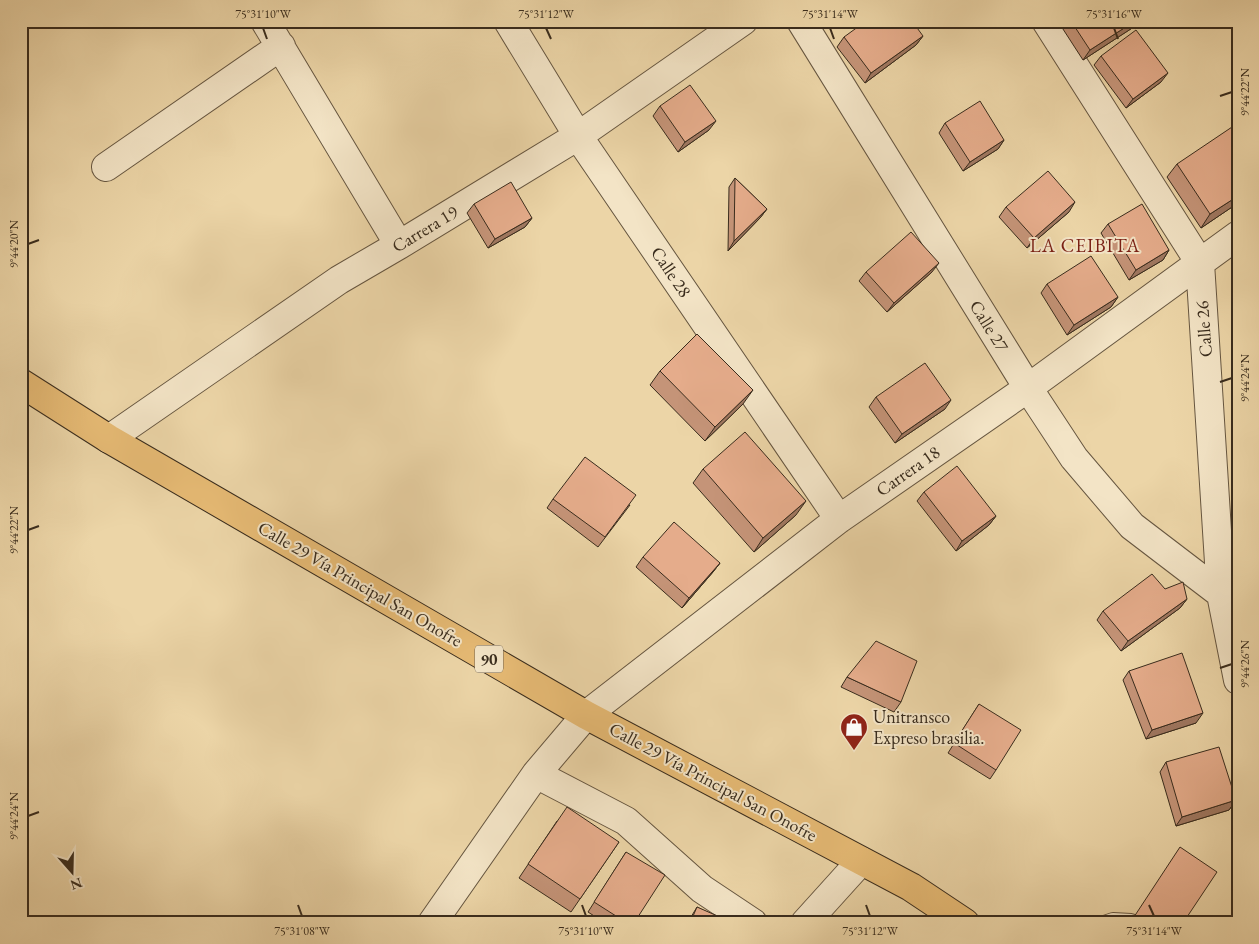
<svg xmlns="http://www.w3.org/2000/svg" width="1259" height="944" viewBox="0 0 1259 944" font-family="'EB Garamond',serif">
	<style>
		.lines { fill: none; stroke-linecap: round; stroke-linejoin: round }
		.lane-casing { stroke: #665640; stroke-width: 16 }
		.street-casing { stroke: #665640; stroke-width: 30 }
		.primary-casing { stroke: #392c1d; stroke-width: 30 }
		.lane { stroke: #f3e4c6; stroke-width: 14 }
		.street { stroke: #f3e4c6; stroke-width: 28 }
		.primary { stroke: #e6ba74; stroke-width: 28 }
		.wall { fill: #c59478; stroke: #392c1d }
		.shaded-wall { fill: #a07861; stroke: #392c1d }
		.building { fill: #e5ac8b; stroke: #392c1d }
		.ticks { fill: none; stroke: #392c1d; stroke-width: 2 }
		.labels { text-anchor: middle; stroke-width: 4; stroke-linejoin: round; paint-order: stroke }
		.shield { fill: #f3e4c6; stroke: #716350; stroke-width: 1 }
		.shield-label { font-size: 16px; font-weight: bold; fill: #392c1d }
		.street-label { font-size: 18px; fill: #392c1d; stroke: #f3e4c6 }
		.poi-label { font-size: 18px; fill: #392c1d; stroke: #f3e4c6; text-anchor: start }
		.neighbourhood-label { font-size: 19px; letter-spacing: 1px; fill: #7a1f14; stroke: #f3e4c6 }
		.neatline { fill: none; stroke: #392c1d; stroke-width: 2 }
		.ticks-label { font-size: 12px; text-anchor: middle; fill: #392c1d }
	</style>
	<rect width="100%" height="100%" fill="#ecd5a7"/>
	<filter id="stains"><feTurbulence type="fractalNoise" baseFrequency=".004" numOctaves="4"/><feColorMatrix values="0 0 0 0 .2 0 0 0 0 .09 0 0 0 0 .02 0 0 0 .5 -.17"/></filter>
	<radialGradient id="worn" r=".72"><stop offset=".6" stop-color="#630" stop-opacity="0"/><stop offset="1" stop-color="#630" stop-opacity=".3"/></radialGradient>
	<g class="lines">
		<g class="lane-casing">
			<path id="lane" d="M1104 923 1113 920 1131 921"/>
		</g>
		<g class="street-casing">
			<path id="street" d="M265 21 399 245
				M508 21 578 136 839 519
				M801 21 1028 388 1074 458 1132 526 1221 594
				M1046 21 1200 263 1221 594 1238 680
				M106 167 281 46
				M109 439 339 280 399 245 578 136 743 21
				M536 774 626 821 702 889 753 923
				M432 923 536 774 586 715 839 519 1028 388 1238 235
				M805 923 861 861"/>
		</g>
		<g class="primary-casing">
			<path id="primary" d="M21 383 109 439 586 715 911 887 965 923"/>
		</g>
		<use href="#lane" class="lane"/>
		<use href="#street" class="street"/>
		<use href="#primary" class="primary"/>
	</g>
	<path class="wall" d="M1049 21H1063L1053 28Z
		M1065 21H1143L1083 60 1061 26Z
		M923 36 916 45 865 83 837 47 844 37Z
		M1238 43V51L1235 48Z
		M1101 56 1161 82 1126 108 1094 65Z
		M660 106 709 130 678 152 653 116Z
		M945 123 1004 140 998 149 963 171 939 133Z
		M1177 164 1238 203 1201 228 1167 177Z
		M735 178 767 209 760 218 728 251 729 187Z
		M474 204 532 218 525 227 488 248 467 213Z
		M1006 207 1069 212 1027 248 999 217Z
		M1108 224 1169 250 1163 260 1129 280 1101 233Z
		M866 272H932L887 312 859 281Z
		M1047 284 1118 297 1111 307 1067 335 1041 293Z
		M660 371 743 404 705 441 650 385Z
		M876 397 945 409 895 443 869 407Z
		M703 469 796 515 754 552 693 483Z
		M924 492 996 516 989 525 956 551 917 501Z
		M553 499 630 505 598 547 547 508Z
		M643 557 720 563 713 572 682 608 636 567Z
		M1187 599 1180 608 1121 651 1097 620 1103 611Z
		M1129 671 1196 723 1146 739 1123 680Z
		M847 677 901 702 894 712 841 687Z
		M979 704 996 770 990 779 948 753Z
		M1166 762 1236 800 1229 810 1176 826 1160 772Z
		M557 821 619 842 571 912 519 878Z
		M626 852 634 923H605L588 912Z
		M697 907 728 923H688L691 917Z"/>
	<path class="shaded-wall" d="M1057 21H1063L1053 28Z
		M1135 21H1143L1083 60 1090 50Z
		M923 36 916 45 865 83 871 73Z
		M1168 73 1161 82 1126 108 1133 99Z
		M716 121 709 130 678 152 685 142Z
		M1004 140 998 149 963 171 970 162Z
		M1238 196V203L1201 228 1210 214Z
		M1075 202 1069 212 1027 248 1034 238Z
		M767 209 760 218 728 251 734 241Z
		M532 218 525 227 488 248 495 239Z
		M1169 250 1163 260 1129 280 1136 270Z
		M939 263 932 272 887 312 894 303Z
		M1118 297 1111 307 1067 335 1074 325Z
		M753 390 743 404 705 441 715 427Z
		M951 400 945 409 895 443 902 434Z
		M806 501 796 515 754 552 763 538Z
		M996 516 989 525 956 551 962 541Z
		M720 563 713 572 682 608 689 598Z
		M1187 599 1180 608 1121 651 1128 641Z
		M1203 713 1196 723 1146 739 1152 730Z
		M1236 800 1229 810 1176 826 1182 817Z"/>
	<path class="building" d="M866 21H912L923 36 871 73 844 37Z
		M1071 21H1135L1090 50Z
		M1136 30 1168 73 1133 99 1101 56Z
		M690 85 716 121 685 142 660 106Z
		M980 101 1004 140 970 162 945 123Z
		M1235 125 1238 130V196L1210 214 1177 164Z
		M1048 171 1075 202 1034 238 1006 207Z
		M735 178 767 209 734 241Z
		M511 182 532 218 495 239 474 204Z
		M1142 204 1169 250 1136 270 1108 224Z
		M911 232 939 263 894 303 866 272Z
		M1091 256 1118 297 1074 325 1047 284Z
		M697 334 753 390 715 427 660 371Z
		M925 363 951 400 902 434 876 397Z
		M745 432 806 501 763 538 703 469Z
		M585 457 636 495 605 537 553 499Z
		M957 466 996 516 962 541 924 492Z
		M674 522 720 563 689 598 643 557Z
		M1152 574 1165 589 1183 582 1187 599 1128 641 1103 611Z
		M876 641 917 661 901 702 847 677Z
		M1182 653 1203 713 1152 730 1129 671Z
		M979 704 1021 730 996 770 954 743Z
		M1219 747 1236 800 1182 817 1166 762Z
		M567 807 619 842 580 899 528 864Z
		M1180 847 1217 872 1183 923H1130Z
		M626 852 665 875 634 923H627L594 902Z
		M697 907 729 921 728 923H690Z"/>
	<path class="ticks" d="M263 28 267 39M546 28 551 39M830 28 834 39M1114 28 1118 39M1220 96 1232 92M28 244 39 240M1220 382 1232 378M28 530 39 526M1220 668 1232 664M28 816 39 812M298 905 302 916M582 905 586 916M866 905 870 916M1149 905 1154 916"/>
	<defs>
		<g id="shop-pin" transform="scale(1.4375)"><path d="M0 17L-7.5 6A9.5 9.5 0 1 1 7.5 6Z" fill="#8f2418" stroke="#f3e4c6"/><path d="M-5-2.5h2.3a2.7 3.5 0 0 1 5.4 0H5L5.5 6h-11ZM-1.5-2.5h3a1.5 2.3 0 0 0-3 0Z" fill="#fff"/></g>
	</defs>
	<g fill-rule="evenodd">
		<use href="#shop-pin" x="854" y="727"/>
	</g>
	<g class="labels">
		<rect class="shield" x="475" y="645.5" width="28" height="27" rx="4"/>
		<g class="shield-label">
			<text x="489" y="665">90</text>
		</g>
		<g class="street-label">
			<text transform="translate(425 229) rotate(-31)" y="6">Carrera 19</text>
			<text transform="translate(671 272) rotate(56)" y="6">Calle 28</text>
			<text transform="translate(989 326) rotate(58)" y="6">Calle 27</text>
			<text transform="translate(1204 329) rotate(-94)" y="6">Calle 26</text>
			<text transform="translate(908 471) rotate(-35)" y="6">Carrera 18</text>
			<text transform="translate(360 584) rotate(30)" y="6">Calle 29 Vía Principal San Onofre</text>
			<text transform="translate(713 782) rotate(28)" y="6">Calle 29 Vía Principal San Onofre</text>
		</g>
		<g class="poi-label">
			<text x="873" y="723">Unitransco<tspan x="873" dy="21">Expreso brasilia.</tspan></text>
		</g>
		<g class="neighbourhood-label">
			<text x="1085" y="252">LA CEIBITA</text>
		</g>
	</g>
	<rect width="1259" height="944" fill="none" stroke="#ecd5a7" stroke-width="55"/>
	<g transform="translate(72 872) rotate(160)" stroke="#f3e4c6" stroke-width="4" paint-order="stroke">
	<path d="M0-4L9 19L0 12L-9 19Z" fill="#392c1d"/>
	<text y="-8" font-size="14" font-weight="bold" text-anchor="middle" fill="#392c1d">N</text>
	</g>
	<rect x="28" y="28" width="1204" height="888" class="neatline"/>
	<g class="ticks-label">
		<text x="263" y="18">75°31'10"W</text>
		<text x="546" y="18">75°31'12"W</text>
		<text x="830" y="18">75°31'14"W</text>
		<text x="1114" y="18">75°31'16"W</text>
		<text transform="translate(1245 92) rotate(-90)" y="4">9°44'22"N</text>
		<text transform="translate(14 244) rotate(-90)" y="4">9°44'20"N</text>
		<text transform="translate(1245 378) rotate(-90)" y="4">9°44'24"N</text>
		<text transform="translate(14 530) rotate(-90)" y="4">9°44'22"N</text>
		<text transform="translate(1245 664) rotate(-90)" y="4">9°44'26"N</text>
		<text transform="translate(14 816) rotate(-90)" y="4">9°44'24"N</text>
		<text x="302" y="935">75°31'08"W</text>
		<text x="586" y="935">75°31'10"W</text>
		<text x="870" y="935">75°31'12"W</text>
		<text x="1154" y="935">75°31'14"W</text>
	</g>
	<rect width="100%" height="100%" filter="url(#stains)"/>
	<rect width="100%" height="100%" fill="url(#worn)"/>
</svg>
